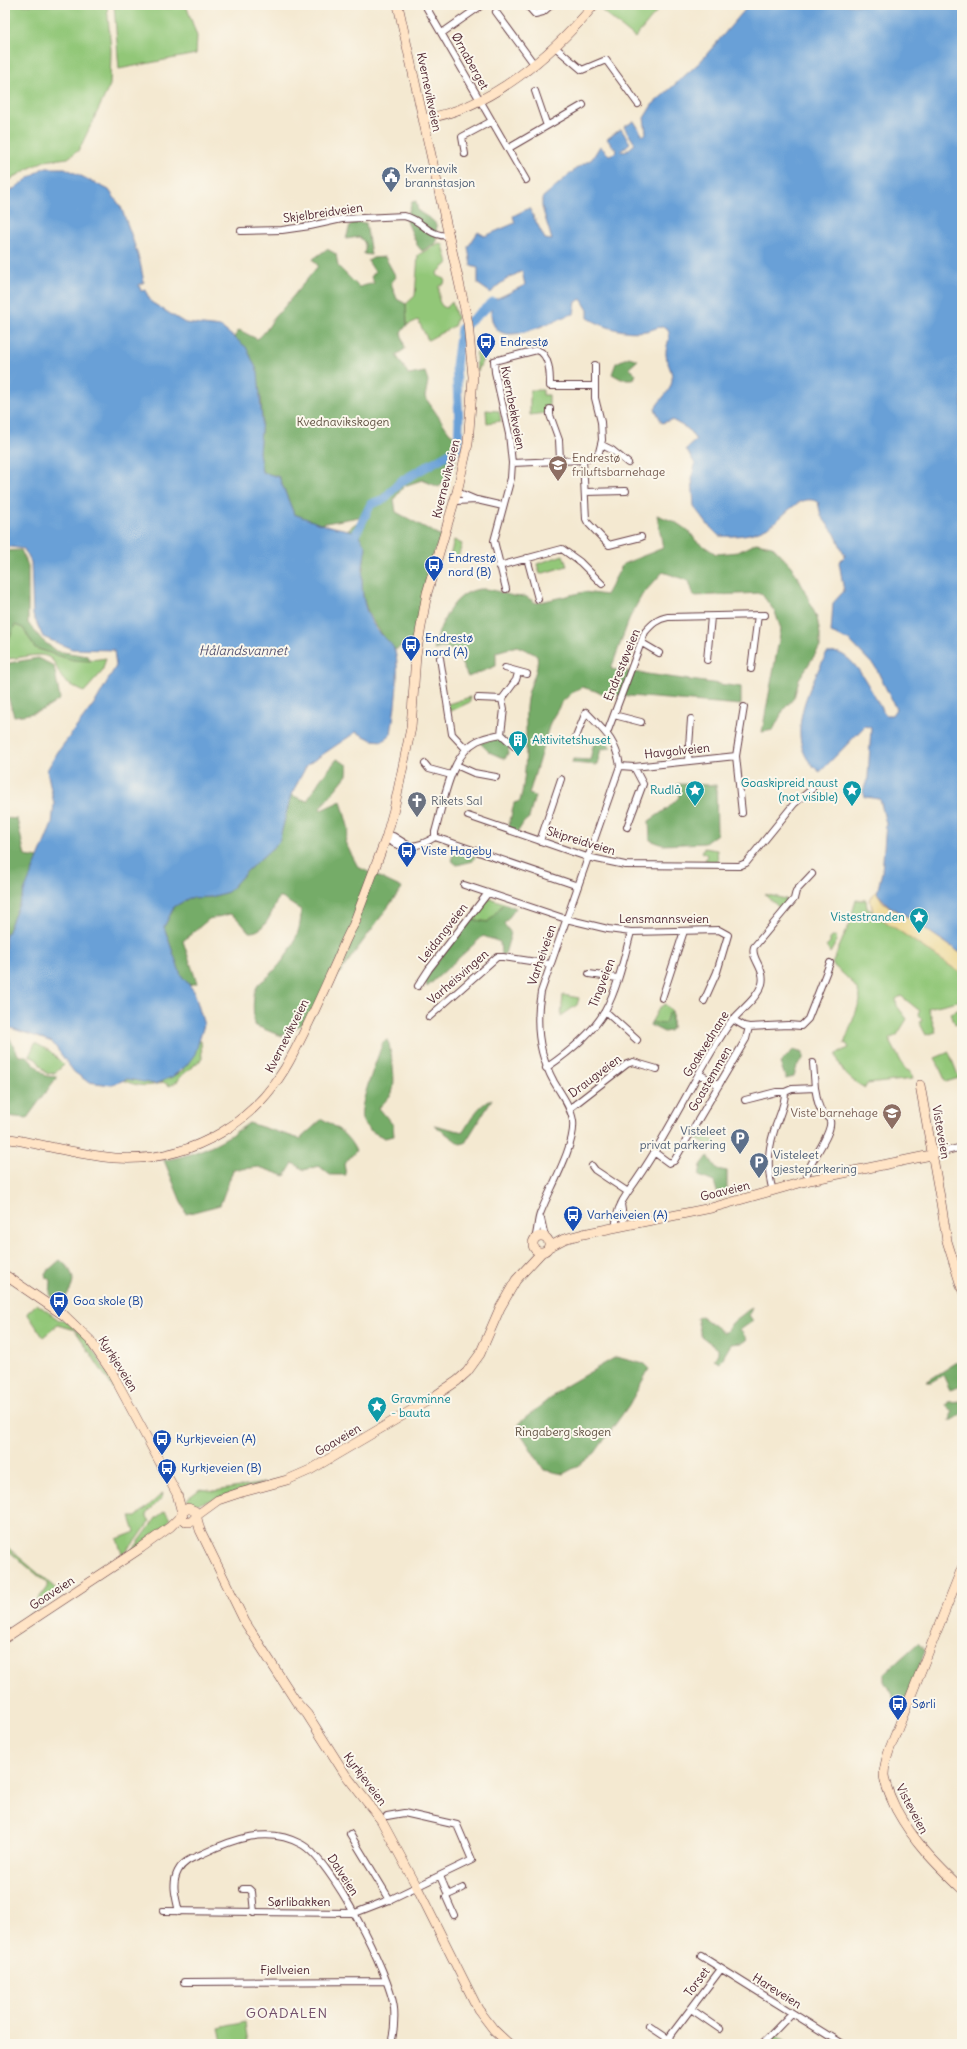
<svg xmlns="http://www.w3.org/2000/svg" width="967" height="2049" viewBox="0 0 967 2049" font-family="Delius,sans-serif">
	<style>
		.green { fill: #92c778; stroke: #6e7352 }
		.forest { fill: #75ac68; stroke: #60664a }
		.sand { fill: #eeda9e; stroke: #9c7c64 }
		.water { fill: #69a0d7; stroke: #5a6081 }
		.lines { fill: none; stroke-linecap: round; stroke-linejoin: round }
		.river { stroke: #69a0d7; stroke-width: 9 }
		.street-casing { stroke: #643d44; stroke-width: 8 }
		.secondary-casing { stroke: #643d44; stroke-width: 10 }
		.street { stroke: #fff; stroke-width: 6 }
		.secondary { stroke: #ffe4c6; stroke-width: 9 }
		.labels { text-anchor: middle; stroke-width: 4; stroke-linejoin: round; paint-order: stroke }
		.street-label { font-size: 12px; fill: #4a1f2b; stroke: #fbf7ec }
		.service-label { font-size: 12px; fill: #4e5e75; stroke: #fbf7ec; text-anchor: start }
		.transit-label { font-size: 12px; fill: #164399; stroke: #fbf7ec; text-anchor: start }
		.park-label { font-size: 12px; fill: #605142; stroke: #fbf7ec }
		.education-label { font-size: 12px; fill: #785e54; stroke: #fbf7ec; text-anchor: start }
		.culture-label { font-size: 12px; fill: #0d838f; stroke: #fbf7ec; text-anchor: end }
		.worship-label { font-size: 12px; fill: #5b616d; stroke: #fbf7ec; text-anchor: start }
		.water-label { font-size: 13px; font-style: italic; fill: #565370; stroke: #fbf7ec }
		.quarter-label { font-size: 14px; letter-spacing: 1px; fill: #74516c; stroke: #fbf7ec }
	</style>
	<rect width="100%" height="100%" fill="#fbf7ec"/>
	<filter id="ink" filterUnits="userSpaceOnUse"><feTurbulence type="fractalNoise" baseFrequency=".025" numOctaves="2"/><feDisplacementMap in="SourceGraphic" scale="8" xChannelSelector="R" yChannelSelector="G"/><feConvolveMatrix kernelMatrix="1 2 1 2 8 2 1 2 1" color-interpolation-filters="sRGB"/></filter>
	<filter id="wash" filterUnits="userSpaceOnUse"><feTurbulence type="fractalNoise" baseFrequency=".012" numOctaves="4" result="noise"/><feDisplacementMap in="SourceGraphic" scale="16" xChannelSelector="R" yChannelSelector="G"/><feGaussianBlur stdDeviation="0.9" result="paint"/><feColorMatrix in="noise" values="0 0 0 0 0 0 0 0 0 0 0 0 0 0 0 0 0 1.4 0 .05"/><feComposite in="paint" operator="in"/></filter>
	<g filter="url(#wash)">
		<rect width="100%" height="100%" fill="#f4e9d1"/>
		<path class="green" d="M5 5H107L111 50 110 85 79 150 68 158 44 161 26 170 5 183Z
			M114 5 171 8 174 5H186L197 36 196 54 119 69Z
			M606 5H662L635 38 601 10Z
			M439 243 443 245 448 263 437 273 438 276 445 279 444 284 439 286V301L442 306 446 308 452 302 457 318 454 326 428 340 418 320 407 325 406 304 415 296 418 255Z
			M479 350 483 359 478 371 477 369 476 353Z
			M530 390H543V395H549V407L546 413 530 415Z
			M486 410 499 411 501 421 487 423Z
			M454 540 462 544 458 558 450 556Z
			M563 555 567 566 540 574 537 564Z
			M15 625 23 628 35 648C61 657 78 663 106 658L102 672 84 692C77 688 67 685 62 678 55 668 56 656 40 655 28 655 17 659 5 659V643H7Z
			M470 697V702L449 712 448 704Z
			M704 848 717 850 718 864H704L707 855 702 852Z
			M764 894 786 899 788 903 782 910Z
			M488 899H492L504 903 488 922 470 919Z
			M856 900H866L867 908 962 974V1000L928 1008 936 1032 926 1035 919 1022 922 1021 919 1014 920 1011 901 996 896 999 897 1006 907 1019 897 1035 889 1039 905 1069 911 1072 913 1079 867 1084 865 1088C848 1078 843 1074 836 1055L839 1052 849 1048 846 1043 844 1044 860 1001C861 986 842 974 832 964L849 924Z
			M836 936 837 941 830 953 826 946 830 942V938Z
			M563 995 579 998 577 1005 561 1016Z
			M665 1004 672 1011V1027L670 1031 650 1025 659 1008Z
			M962 1008V1022L955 1024 951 1013Z
			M201 1041 202 1059 180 1077 178 1081 170 1086 163 1082C146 1089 132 1085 116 1077L173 1076 183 1071 182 1062 192 1042Z
			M35 1043 50 1051 64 1065 55 1073 47 1074 36 1059 29 1056Z
			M949 1052 959 1078 946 1082 935 1058Z
			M697 1131 716 1142 712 1148 693 1137Z
			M37 1304 59 1320H64L84 1336 117 1388 115 1390 113 1388 75 1330 58 1325 43 1337 27 1313Z
			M264 1483 198 1504 191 1503 187 1499 200 1489 215 1491Z
			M163 1493 162 1498 147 1513V1517L150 1521 136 1541 122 1554 117 1539 135 1532 130 1517H136Z
			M165 1511 170 1519 165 1526 132 1551 156 1518Z
			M5 1545 61 1593 16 1624 34 1611 37 1601 47 1587V1583L5 1548Z
			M245 2022 248 2044H223L219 2028Z
			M774 2034 789 2044H765Z"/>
		<path class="forest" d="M416 201 418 211C439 225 437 219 436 243L422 251 417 245 406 219 412 202Z
			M355 222 366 223 371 255 364 254C366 246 366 242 359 237L346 239 350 225Z
			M327 249 336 254 338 266 359 287 374 283 371 277 375 272 368 261 373 258 385 257 396 277 391 283 397 299 406 304 407 325 401 332 405 349 396 355 409 375 425 372 428 381 425 397 449 432 455 437V442L452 451C428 465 375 491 364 516L320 524 294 514 279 477 262 472 259 452 262 420 261 398 234 337 239 330 257 339C263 336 273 321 275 315L280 312 318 266 313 259Z
			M629 357 638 360 629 368 636 374 634 379H621L612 374 616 363Z
			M455 452V465L439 487 422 480 404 486 394 499 396 512 441 536 432 558 415 638 395 650C362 612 357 597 366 547L347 530 368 514 374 504 382 503 402 484Z
			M657 515 675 522 690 532 696 541 716 554 738 552 756 543 772 546 791 566 803 587 817 618 820 634V647L799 679 794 698 784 709 773 730 762 732 781 629 775 612 761 593 694 596 689 581 663 572 642 595 630 617 611 669 741 687V705L605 694 582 687 574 691 562 702 550 723 529 794 535 796 529 818 524 822 517 833 508 830 514 803 520 801C526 779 526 753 526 730 526 720 525 709 527 699 529 684 540 670 537 655L517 646 496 652V666L468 677 455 650 441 648 434 650C439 625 454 587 486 589 500 590 512 599 525 596L536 603 584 592 606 595 623 564 663 548Z
			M21 550 28 566V623L42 640 56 651 88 656 91 661 72 660 35 648 23 628 15 625 7 643H5V551Z
			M38 658 54 666 60 699C45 711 33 714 14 716 9 699 0 680 9 663Z
			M603 736 611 748 601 749 597 765 572 763 573 759 590 760 593 746Z
			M502 737 509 746 508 753 505 759 489 752 480 743Z
			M337 759 348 765 347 775 320 808 321 810 341 801 349 830 345 842 358 867 402 888 323 996 312 1018 281 1036 254 1025C254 1014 251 995 258 985 261 981 266 979 270 975 287 958 302 935 301 910L282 898H278C272 911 266 933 249 932L238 919 230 914 209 919 183 941 197 983 189 985 181 975 164 927 174 907 189 898 211 897 228 892 246 872 279 842 291 795 307 801 320 780Z
			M677 784 716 785 717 834 705 843 663 845 650 840 649 821 668 808 679 797Z
			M5 818 17 819 25 856 39 858 5 938Z
			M455 850 475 856 473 861 457 865 451 860Z
			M504 903 516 908 504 924 511 933 505 954 501 955 500 942 483 936 427 987 425 978 470 919 488 922Z
			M672 1011V1027L670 1031 664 1032 650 1025 652 1021 654 1024 665 1023 668 1014Z
			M5 1035H8L19 1056H27L46 1076 57 1077 27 1118 5 1116Z
			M388 1040C391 1052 397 1081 392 1093 389 1098 383 1103 379 1108L393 1125 394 1136 385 1138C377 1134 365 1130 362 1119 358 1106 378 1057 383 1042Z
			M793 1050 803 1053V1059L797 1066 794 1077 786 1079 780 1063Z
			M492 1099 465 1143 460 1144 434 1125 463 1132C472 1118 477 1106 492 1099Z
			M322 1119C336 1126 349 1136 356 1151L344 1164 346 1175H330L319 1166 304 1170 293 1163 285 1176 259 1167 233 1170 220 1205 186 1214 164 1160C195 1156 224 1141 249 1123L300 1139Z
			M708 1156 717 1169 727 1171V1195L719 1198 714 1182 699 1176 701 1165Z
			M60 1260C79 1275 75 1287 61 1302L50 1296 51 1280 46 1278 45 1273Z
			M752 1307 749 1315 753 1321 740 1330 747 1339 742 1343 731 1344 720 1363 714 1360 718 1353V1349L701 1336 697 1318 701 1316 723 1332H726L732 1323Z
			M616 1357 644 1364 649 1369 629 1405 595 1453 578 1466 563 1474 544 1470 520 1432 519 1423 564 1387Z
			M962 1359V1386L950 1390 943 1375 931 1382H926Z
			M962 1401V1414L950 1421 952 1411 946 1406 948 1402Z
			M918 1643 925 1651 901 1711 884 1681V1674Z"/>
		<path class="sand" d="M876 891 883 902 889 906 905 915 962 954V974L873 913 870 899Z"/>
		<path class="water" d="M749 5H962V954L905 915 889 906 877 893 882 872 886 824 880 799 865 797 863 791 868 778 871 728 865 726 820 772C780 743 809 687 827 653 831 653 836 652 839 653 860 661 873 698 886 715H892L896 709 876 668 850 641 831 633 833 603 844 591 839 562 845 556 835 534 821 516 818 502C799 492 783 519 768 527 753 535 736 537 719 536L708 525 694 507 692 477 695 464 686 449 696 440 688 429 672 420 662 423 655 409C659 400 668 394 671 385 675 373 667 366 666 355 665 345 673 336 667 328 659 325 654 330 646 331 626 334 605 328 588 318V310L581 299 576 302 574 314C552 318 490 360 491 309L495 304 492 301 525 285 522 271C511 277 498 283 491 293L478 284V268L471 266 468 247 478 232 485 236 515 223 513 216 529 208 545 239 552 240 542 207V198L578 167 592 159 600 146 609 155 615 153 616 150 607 139 621 129 630 143 621 151 625 152 635 144 624 127 634 121 643 136 646 133 644 118 652 105 700 62Z
			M43 168H65L109 190 121 207 131 234 140 262 144 282 139 285 141 291 145 290 151 302 185 323 221 327 246 347 258 372 262 420 259 452 262 472 279 477 294 514 320 524 357 532 366 547C361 575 358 602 375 627 380 635 392 642 395 651 401 671 394 713 391 734L383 741 372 740 356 732 307 765 291 795 279 842 246 872 228 892 211 897 189 898 174 907 164 927 181 975 194 991 204 1025 195 1054 186 1066 172 1077 155 1084 127 1079 111 1085 88 1082 74 1072 52 1042 5 1026V938L52 824 54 804 47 770 57 753 96 701 116 666 114 650 72 649 43 637 33 615 31 562 24 549 5 546V195Z"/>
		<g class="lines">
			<path class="river" d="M357 532 371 504 384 499 400 482 455 450 458 446 459 421 456 366 461 329 493 302"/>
		</g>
	</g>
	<g filter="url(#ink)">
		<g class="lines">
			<g class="street-casing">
				<path id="street" d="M425 5 526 180
					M527 5 535 14 543 12 551 5
					M496 12 534 64
					M442 33 482 5
					M555 47 582 70 606 60 638 104
					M535 91 547 126
					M509 148 583 105
					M465 154 462 137 492 121
					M241 231 282 230 310 226 342 219 404 216C424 220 425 236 450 236
					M550 409V415L559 440 560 460
					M602 445 612 450 628 463
					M583 460 586 519 588 523 609 545 641 537
					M512 463 583 460 595 456 599 452 602 440 601 422 595 398V365
					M457 492 476 500
					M585 492 626 491
					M455 501 477 500 503 506
					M527 558 538 599
					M499 566 562 549 580 562 602 584
					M506 589 494 541 511 478 512 463 509 434 495 372 494 361 537 350C550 354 550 375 550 386H594
					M642 643 659 653
					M440 658 452 734 466 749
					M707 660 711 617
					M505 668 527 674
					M751 669 758 615
					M478 698 502 699 516 680 518 673
					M614 715 641 722
					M607 733 645 632C652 624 657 619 668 617L765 615
					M501 734 514 746
					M688 760 691 719
					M425 764 429 769 451 775
					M456 765 474 773 496 777
					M620 766 634 767 736 756
					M742 813 736 756 744 707
					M468 816 587 857 625 865 739 866 746 863 794 804 812 789
					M627 827 643 784 634 767
					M435 837V832C443 805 450 755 477 741 485 737 492 736 501 734L504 709 502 699
					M435 837 578 886
					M386 838C400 851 420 847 435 837
					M386 838 393 836 409 846
					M540 841 561 779
					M464 885 566 919 608 929 631 932 719 930 728 935 717 972 704 1001
					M589 974 617 978
					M418 986 429 969 488 893
					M662 998 684 931
					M605 1011 637 1040
					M429 1017 497 957H503L550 964
					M732 1019 744 1026 749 1027 788 1025 801 1026 808 1019 830 963
					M546 1068C568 1053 592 1034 605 1011 618 987 624 958 631 932
					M699 1074 719 1085
					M745 1100 776 1092H785
					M569 1109 627 1064 633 1062 657 1069
					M654 1152 669 1163 674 1161 746 1039 749 1027
					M931 1155 962 1147
					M592 1166 595 1170 628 1192C621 1202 615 1213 616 1226
					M807 1174C810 1161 833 1133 830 1121 829 1117 824 1115 822 1112 817 1105 817 1096 815 1088
					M773 1191C767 1172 768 1150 774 1131 778 1118 785 1107 785 1092L792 1089 815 1088 813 1063
					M628 1192C666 1140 692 1080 727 1027 737 1012 756 1001 762 984 766 969 750 958 754 947L794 899 796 891 812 874
					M621 1204 624 1224
					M541 1219 545 1237
					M535 1238C538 1230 537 1222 540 1214 549 1190 576 1145 573 1121 571 1107 561 1094 554 1082 538 1053 535 1024 541 992L620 766C616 739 603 730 586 712L574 742
					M350 1834 390 1900
					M440 1876 448 1895 446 1897 454 1915
					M243 1889H249L252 1892 254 1913
					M448 1895 463 1888
					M163 1911 355 1913 391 1899 472 1860 457 1825 404 1813 387 1816
					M179 1912C176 1898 171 1884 178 1871 183 1861 193 1858 202 1854 233 1839 268 1826 301 1844 331 1859 390 1974 394 2008 395 2020 394 2032 391 2044
					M701 1956 842 2044
					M184 1982 386 1981
					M691 2009 720 2029
					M649 2026 670 2040
					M673 2044 670 2040 671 2035 721 1969
					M762 2044 792 2013"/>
			</g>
			<g class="secondary-casing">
				<path id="secondary" d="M423 119C490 109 552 55 594 5
					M353 926 386 838 394 809 411 728 416 655 427 593 457 492 468 444 473 377 468 323 398 5
					M920 1085 941 1203 947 1241 962 1289
					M5 1138C42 1144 78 1155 115 1158 193 1163 260 1121 294 1052 309 1024 322 994 335 965 342 950 347 934 356 921
					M533 1244a8 8 0 1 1 16 0a8 8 0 1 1-16 0Z
					M549 1247 564 1239 583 1234 711 1208 810 1180 931 1155
					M5 1275 65 1316 90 1340 111 1371 177 1494 182 1513
					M196 1516 218 1500 239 1493 287 1480 310 1470 429 1400 457 1381 467 1372 480 1354 500 1308 516 1280 541 1253
					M196 1517 191 1522H187L183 1519 182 1513 188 1508 195 1511 200 1530 245 1622 297 1703 307 1714 345 1774 381 1820 417 1887 478 2009 494 2030 509 2044
					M962 1568 890 1748C887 1757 884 1765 884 1775 885 1787 891 1798 896 1809 914 1842 935 1863 962 1889
					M5 1638 141 1548 170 1527 182 1515"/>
			</g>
			<use href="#street" class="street"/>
			<use href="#secondary" class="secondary"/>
		</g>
	</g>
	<defs>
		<g id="civic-pin" transform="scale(1)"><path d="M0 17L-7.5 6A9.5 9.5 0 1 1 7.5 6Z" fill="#5c6f8a" stroke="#fbf7ec"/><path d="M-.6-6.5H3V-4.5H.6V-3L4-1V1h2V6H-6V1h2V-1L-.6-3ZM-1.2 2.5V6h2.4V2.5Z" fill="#fff"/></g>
		<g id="bus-pin" transform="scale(1)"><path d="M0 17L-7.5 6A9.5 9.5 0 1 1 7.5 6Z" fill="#1a4fb4" stroke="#fbf7ec"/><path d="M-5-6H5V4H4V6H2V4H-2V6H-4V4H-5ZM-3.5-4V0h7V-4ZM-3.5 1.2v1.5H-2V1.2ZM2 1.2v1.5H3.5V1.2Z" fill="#fff"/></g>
		<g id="school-pin" transform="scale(1)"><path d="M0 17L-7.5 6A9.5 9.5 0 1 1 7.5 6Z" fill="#8d6e63" stroke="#fbf7ec"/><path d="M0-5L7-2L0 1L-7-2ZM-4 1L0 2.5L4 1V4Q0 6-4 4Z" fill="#fff"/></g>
		<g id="building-pin" transform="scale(1)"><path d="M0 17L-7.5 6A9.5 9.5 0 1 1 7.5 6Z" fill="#0f9aa8" stroke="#fbf7ec"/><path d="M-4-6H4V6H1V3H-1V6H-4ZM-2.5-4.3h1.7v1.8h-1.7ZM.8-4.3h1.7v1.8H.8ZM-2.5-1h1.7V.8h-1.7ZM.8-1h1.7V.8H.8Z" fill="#fff"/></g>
		<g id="sight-pin" transform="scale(1)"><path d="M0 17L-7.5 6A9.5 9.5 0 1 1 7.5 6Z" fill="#0f9aa8" stroke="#fbf7ec"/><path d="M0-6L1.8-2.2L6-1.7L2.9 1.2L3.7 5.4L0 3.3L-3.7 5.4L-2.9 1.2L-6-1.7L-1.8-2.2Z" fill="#fff"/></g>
		<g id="church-pin" transform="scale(1)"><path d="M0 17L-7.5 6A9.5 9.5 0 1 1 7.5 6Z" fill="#6b7280" stroke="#fbf7ec"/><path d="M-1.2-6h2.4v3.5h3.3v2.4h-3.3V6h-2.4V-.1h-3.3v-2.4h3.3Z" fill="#fff"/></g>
		<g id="parking-pin" transform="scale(1)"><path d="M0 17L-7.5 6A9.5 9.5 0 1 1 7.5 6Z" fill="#5c6f8a" stroke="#fbf7ec"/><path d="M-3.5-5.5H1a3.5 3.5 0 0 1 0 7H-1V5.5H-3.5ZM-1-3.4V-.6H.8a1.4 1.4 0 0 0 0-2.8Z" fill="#fff"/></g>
	</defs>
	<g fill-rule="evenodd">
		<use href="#civic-pin" x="391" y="176"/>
		<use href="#bus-pin" x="486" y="342"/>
		<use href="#school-pin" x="558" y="465"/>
		<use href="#bus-pin" x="434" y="565"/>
		<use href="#bus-pin" x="411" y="645"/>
		<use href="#building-pin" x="518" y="740"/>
		<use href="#sight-pin" x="695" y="790"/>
		<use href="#sight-pin" x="852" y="790"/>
		<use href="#church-pin" x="417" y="801"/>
		<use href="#bus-pin" x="407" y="851"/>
		<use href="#sight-pin" x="919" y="917"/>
		<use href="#school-pin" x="892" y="1113"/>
		<use href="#parking-pin" x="740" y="1138"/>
		<use href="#parking-pin" x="759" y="1162"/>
		<use href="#bus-pin" x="573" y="1215"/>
		<use href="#bus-pin" x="59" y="1301"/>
		<use href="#sight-pin" x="377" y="1406"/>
		<use href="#bus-pin" x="162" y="1439"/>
		<use href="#bus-pin" x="167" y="1468"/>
		<use href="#bus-pin" x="898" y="1704"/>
	</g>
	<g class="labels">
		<g class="street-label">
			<text transform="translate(470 61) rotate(61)" y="4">Ørnaberget</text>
			<text transform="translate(429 92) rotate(78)" y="4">Kvernevikveien</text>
			<text transform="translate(323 213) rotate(-8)" y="4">Skjelbreidveien</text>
			<text transform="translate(513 408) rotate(79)" y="4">Kvernbekkveien</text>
			<text transform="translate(446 479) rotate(-76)" y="4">Kvernevikveien</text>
			<text transform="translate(622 665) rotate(-68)" y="4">Endrestøveien</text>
			<text transform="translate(677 751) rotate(-6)" y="4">Havgolveien</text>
			<text transform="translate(581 841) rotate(17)" y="4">Skipreidveien</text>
			<text x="664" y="923">Lensmannsveien</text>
			<text transform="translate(443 933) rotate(-52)" y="4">Leidangveien</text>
			<text transform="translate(542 955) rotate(-71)" y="4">Varheiveien</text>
			<text transform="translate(458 977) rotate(-41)" y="4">Varheisvingen</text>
			<text transform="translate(602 983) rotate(-69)" y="4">Tingveien</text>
			<text transform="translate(287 1036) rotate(-63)" y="4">Kvernevikveien</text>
			<text transform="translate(706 1044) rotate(-58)" y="4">Goakvednane</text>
			<text transform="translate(595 1076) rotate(-37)" y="4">Draugveien</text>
			<text transform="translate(710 1079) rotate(-60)" y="4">Goastemmen</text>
			<text transform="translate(941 1132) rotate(80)" y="4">Visteveien</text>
			<text transform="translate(725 1191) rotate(-14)" y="4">Goaveien</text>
			<text transform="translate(118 1364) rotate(58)" y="4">Kyrkjeveien</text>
			<text transform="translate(338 1440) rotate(-31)" y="4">Goaveien</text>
			<text transform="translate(52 1593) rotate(-33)" y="4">Goaveien</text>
			<text transform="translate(365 1779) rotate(53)" y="4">Kyrkjeveien</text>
			<text transform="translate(912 1809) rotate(62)" y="4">Visteveien</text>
			<text transform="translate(343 1875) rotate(57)" y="4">Dalveien</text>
			<text x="299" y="1906">Sørlibakken</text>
			<text x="285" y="1974">Fjellveien</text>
			<text transform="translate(697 1982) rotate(-53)" y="4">Torset</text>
			<text transform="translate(777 1991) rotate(32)" y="4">Hareveien</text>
		</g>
		<g class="service-label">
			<text x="405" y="173">Kvernevik<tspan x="405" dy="14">brannstasjon</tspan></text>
			<text x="726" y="1135" text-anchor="end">Visteleet<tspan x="726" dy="14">privat parkering</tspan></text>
			<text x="773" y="1159">Visteleet<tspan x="773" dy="14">gjesteparkering</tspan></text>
		</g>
		<g class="transit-label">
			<text x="500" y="346">Endrestø</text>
			<text x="448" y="562">Endrestø<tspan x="448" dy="14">nord (B)</tspan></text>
			<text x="425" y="642">Endrestø<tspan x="425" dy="14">nord (A)</tspan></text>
			<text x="421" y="855">Viste Hageby</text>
			<text x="587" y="1219">Varheiveien (A)</text>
			<text x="73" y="1305">Goa skole (B)</text>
			<text x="176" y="1443">Kyrkjeveien (A)</text>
			<text x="181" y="1472">Kyrkjeveien (B)</text>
			<text x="912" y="1708">Sørli</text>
		</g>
		<g class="park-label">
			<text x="343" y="426">Kvednavikskogen</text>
			<text x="563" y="1436">Ringaberg skogen</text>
		</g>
		<g class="education-label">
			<text x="572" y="462">Endrestø<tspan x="572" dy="14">friluftsbarnehage</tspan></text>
			<text x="878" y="1117" text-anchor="end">Viste barnehage</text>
		</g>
		<g class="culture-label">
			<text x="532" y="744" text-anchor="start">Aktivitetshuset</text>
			<text x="838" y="787">Goaskipreid naust<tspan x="838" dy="14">(not visible)</tspan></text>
			<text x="681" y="794">Rudlå</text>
			<text x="905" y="921">Vistestranden</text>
			<text x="391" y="1403" text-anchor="start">Gravminne<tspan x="391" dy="14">- bauta</tspan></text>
		</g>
		<g class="worship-label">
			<text x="431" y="805">Rikets Sal</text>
		</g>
		<g class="water-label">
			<text x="243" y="655">Hålandsvannet</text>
		</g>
		<g class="quarter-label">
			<text x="287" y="2018">GOADALEN</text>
		</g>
	</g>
	<rect width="967" height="2049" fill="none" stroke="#fbf7ec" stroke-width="20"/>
</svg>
